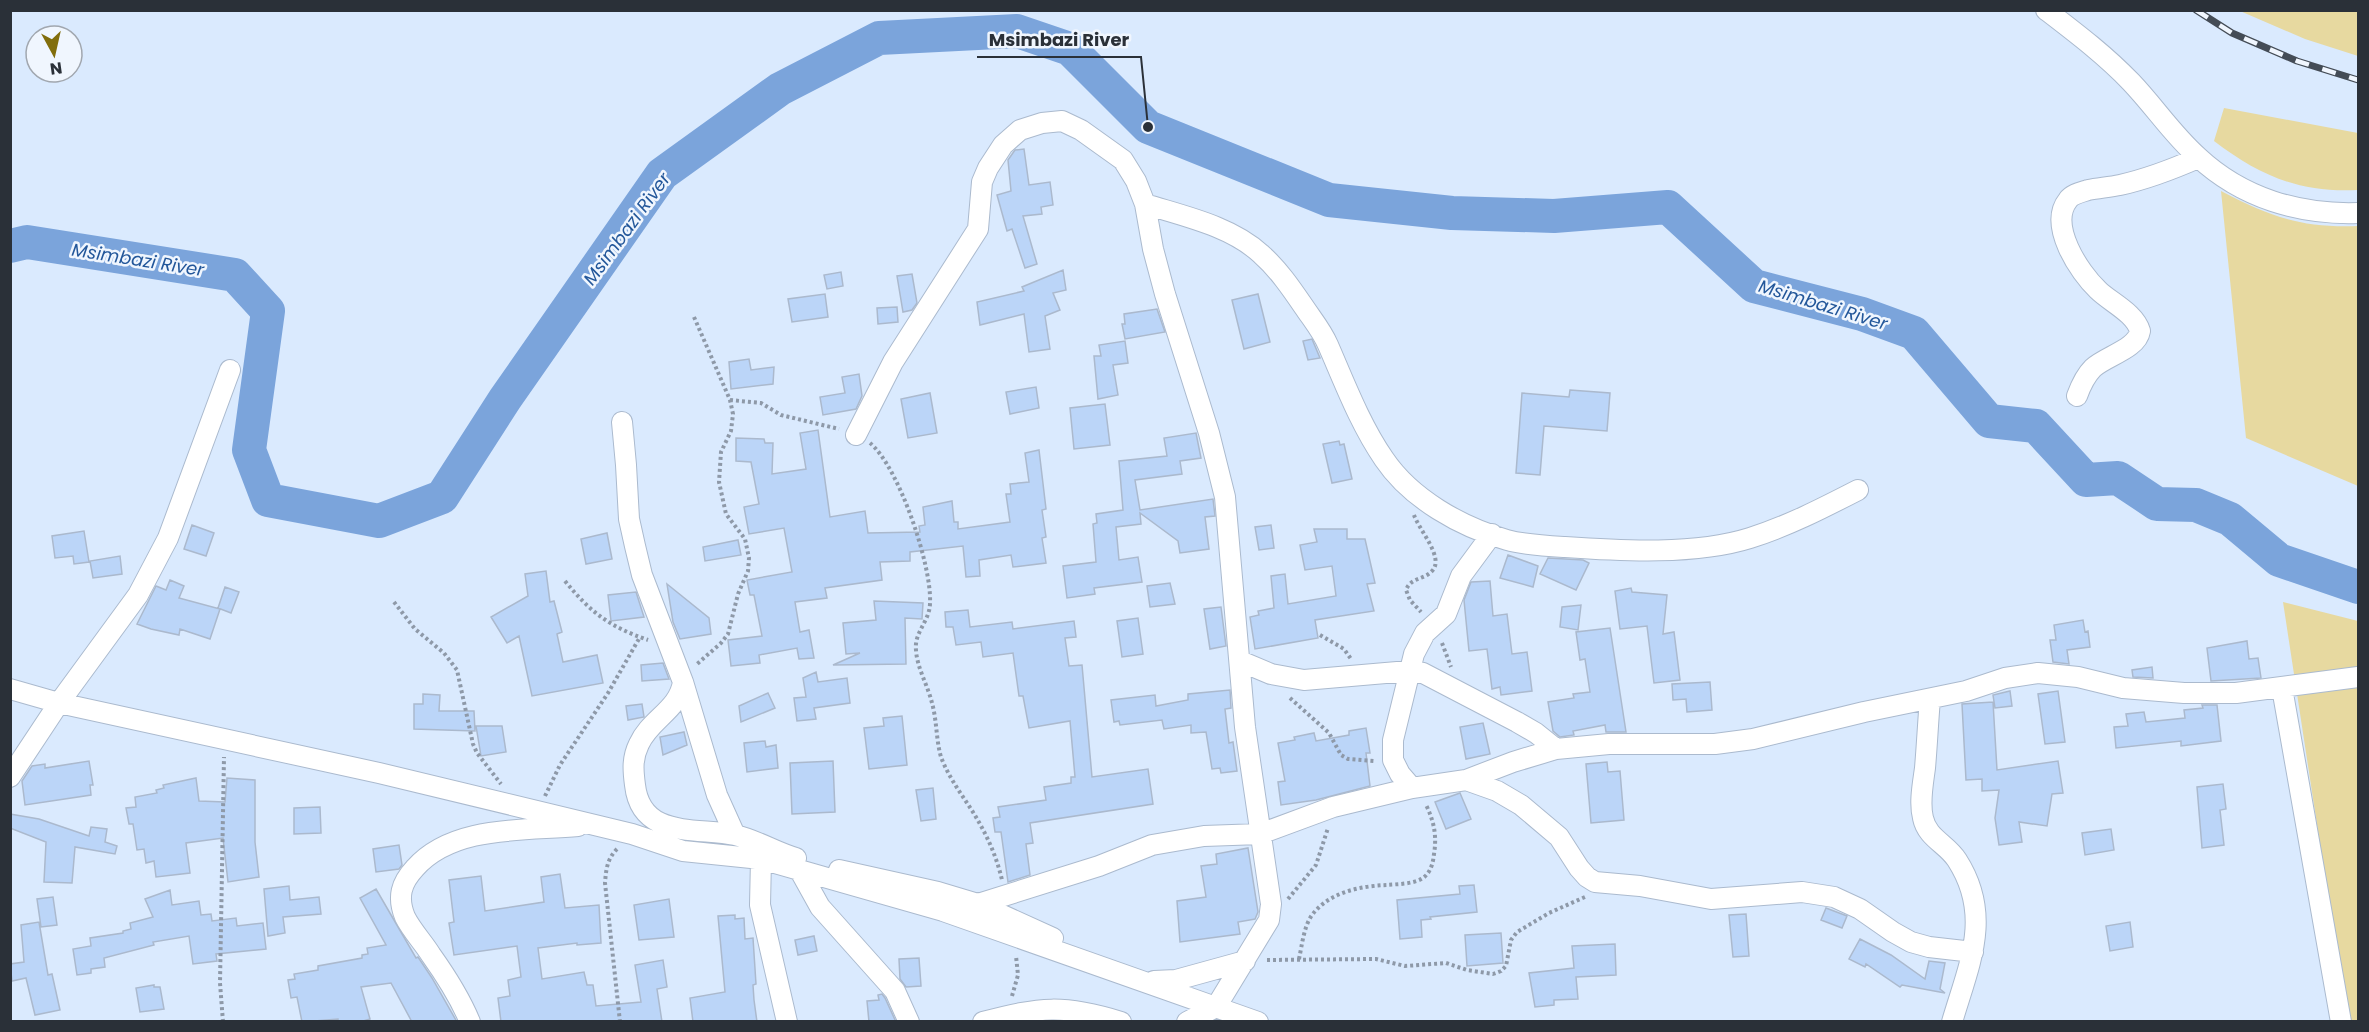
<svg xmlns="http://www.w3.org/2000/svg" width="2369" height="1032" viewBox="0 0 2369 1032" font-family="Poppins,sans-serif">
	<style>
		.green { fill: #e7d9a0 }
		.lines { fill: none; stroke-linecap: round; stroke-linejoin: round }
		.river { stroke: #7ba4db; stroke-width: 34 }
		.building { fill: #bbd5f8; stroke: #abb9cd; stroke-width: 1.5 }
		.minor-casing { stroke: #abbace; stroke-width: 22 }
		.path { stroke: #8e99a8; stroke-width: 4; stroke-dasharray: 3 3; stroke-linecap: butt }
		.minor { stroke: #fff; stroke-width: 20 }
		.rail-casing { stroke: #444c56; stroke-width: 7 }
		.rail { stroke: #f0f6fe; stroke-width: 4.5; stroke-dasharray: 14; stroke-linecap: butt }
		.labels { text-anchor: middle; stroke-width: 5; stroke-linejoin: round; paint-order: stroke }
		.water-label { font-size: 18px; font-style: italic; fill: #23579a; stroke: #f0f6fe }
		.leader { fill: none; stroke: #2a3038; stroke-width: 2 }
		.callout-dot { fill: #2a3038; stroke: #f0f6fe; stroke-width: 2 }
		.callout-label { font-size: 18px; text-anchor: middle; font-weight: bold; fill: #2a3038; stroke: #f0f6fe; stroke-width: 5; stroke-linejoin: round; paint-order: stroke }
	</style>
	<rect width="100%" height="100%" fill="#daeafe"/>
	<path class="green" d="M2240 11H2358V56L2305 39Z
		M2224 108 2358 133V190C2300 193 2260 176 2214 141Z
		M2221 191C2271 217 2302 228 2358 226V486L2246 438Z
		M2283 602 2358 621V1021H2347Z"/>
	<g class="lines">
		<path class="river" d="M10 246 27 242 235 275 268 311 249 450 268 500 379 521 442 497 505 399 662 174 780 89 879 38 1017 31 1070 49 1148 127 1329 200 1452 213 1554 216 1668 207 1754 286 1862 314 1914 333 1989 421 2036 426 2086 480 2118 478 2157 504 2196 505 2230 519 2279 560 2358 587"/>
	</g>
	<path class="building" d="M1024 149 1029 185 1050 182 1053 205 1041 207 1042 214 1023 216 1037 264 1025 268 1012 229 1007 231 997 195 1011 191 1008 160 1015 150Z
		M1063 270 1066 290 1053 293 1060 310 1045 316 1050 349 1029 352 1024 314 980 325 977 302 1024 291 1022 287Z
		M841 272 843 286 827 289 824 275Z
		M912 274 917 303 912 310 903 312 897 276Z
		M825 294 828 317 792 322 788 299Z
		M1258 294 1270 342 1244 349 1232 300Z
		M897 307 898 322 878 324 877 308Z
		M1157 309 1165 332 1125 339 1122 324H1125L1124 314Z
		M1312 339 1320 358 1308 360 1303 341Z
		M1125 341 1128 363 1113 365 1118 395 1098 399 1094 356H1101L1099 345Z
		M749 359 751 370 774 367 773 384 731 389 729 362Z
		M859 374 862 396 856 409 823 415 820 397 845 393 842 377Z
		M1036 387 1039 408 1010 414 1006 392Z
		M1570 390 1610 393 1607 431 1544 426 1540 475 1516 473 1522 393 1569 397Z
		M930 393 937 433 908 438 901 399Z
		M1105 404 1110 445 1074 449 1070 408Z
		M818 430 830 517 865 511 868 533 920 532 919 526 925 525 923 507 952 501 954 522H958V529L1010 522 1006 494H1011L1010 484 1029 482 1025 453 1039 450 1046 509 1042 510 1046 537 1042 538 1046 563 1013 567 1011 555 979 560 980 576 966 577 963 546 910 552V561L880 562 882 580 825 588 827 598 795 602 800 632 809 630 814 658 799 659 797 648 759 655 760 663 731 666 728 640 762 636 754 595H750L747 580 792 572 784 528 749 534 744 507 759 504 751 462 736 461V438L764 439 765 443H773L772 474 806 469 800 433Z
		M1196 433 1201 458 1180 461 1182 474 1135 480 1140 510 1213 499 1215 516 1205 517 1209 549 1180 553 1178 541 1140 513 1141 524 1116 527 1119 560 1138 557 1142 582 1094 588 1095 594 1067 598 1063 566 1096 562 1093 524 1097 523 1096 514 1123 510 1119 461 1167 456 1164 438Z
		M1339 441 1340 445 1344 444 1352 479 1332 483 1323 444Z
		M192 525 214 533 206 556 184 549Z
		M1271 525 1274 548 1259 550 1255 527Z
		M1314 529H1347V539H1365L1375 583 1367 584 1374 611 1315 620 1318 638 1255 649 1250 617 1259 615 1258 611 1274 608 1271 576 1285 574 1288 604 1336 596 1332 566 1305 570 1300 545 1317 542Z
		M84 531 89 562 74 564 73 556 55 558 52 536Z
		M607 533 612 559 586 564 581 539Z
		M738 540 741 555 705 561 703 547Z
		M1508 555 1538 566 1533 587 1500 578Z
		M120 556 122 574 93 578 90 561Z
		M1548 558 1583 560 1589 563 1576 590 1540 574Z
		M546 571 550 602 554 601 562 632 557 634 563 662 597 655 603 683 532 696 519 636 507 643 491 617 528 596 525 574Z
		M170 580 184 586 179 598 220 609 210 639 180 629 179 635 151 629 137 624 156 586 166 590Z
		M1490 581 1493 616 1507 614 1512 654 1527 652 1532 691 1501 695 1500 687 1492 689 1487 649 1469 651 1464 600 1471 582Z
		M1170 583 1175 604 1150 607 1147 586Z
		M667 584 709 618 711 634 680 639 673 622Z
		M225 587 239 592 231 613 218 608Z
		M1631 588 1632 592 1667 595 1663 634 1674 632 1680 680 1654 683 1647 626 1620 629 1615 591Z
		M636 592 644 617 611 621 608 595Z
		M874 601 923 603 922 619 905 618 906 664 833 665 860 653 846 654 843 623 876 620Z
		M1581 605 1578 630 1560 627 1562 607Z
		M1221 607 1226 646 1210 649 1204 609Z
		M968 610 970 627 1012 622 1013 629 1074 621 1076 637 1065 638 1069 666 1082 665 1092 777 1148 769 1153 804 1030 823 1033 843 1026 844 1030 875 1008 882 1001 832H995L993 818 1000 817 998 807 1046 800 1044 787 1071 783V777H1075L1070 721 1029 728 1023 696H1019L1013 653 983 657 981 642 956 645 953 627H946L945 612Z
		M1138 618 1143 654 1122 657 1117 621Z
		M2083 620 2085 632 2088 631 2090 647 2067 650 2069 664 2053 662 2050 640H2056L2054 625Z
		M1610 628 1626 732H1606L1605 725 1573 731 1574 735 1560 737 1553 731 1548 702 1574 698 1573 694 1590 692 1585 659 1580 660 1576 632Z
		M2247 641 2249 659 2258 658 2261 678 2211 681 2207 648Z
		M663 663 669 679 642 681 641 665Z
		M2152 667 2153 678 2133 677 2132 670Z
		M816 672 818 682 847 678 850 703 814 708 816 719 797 721 794 698 806 697 803 678Z
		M1710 682 1712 710 1687 712 1686 699 1673 700 1672 684Z
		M1230 690 1231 708 1225 709 1229 743 1233 742 1237 771 1221 773 1220 768 1212 769 1206 732 1191 733V725L1164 729 1162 720 1120 725 1119 721 1114 722 1111 700 1155 695 1156 706 1188 700V694Z
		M2010 691 2012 706 1995 708 1993 695Z
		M2058 691 2065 742 2045 744 2038 694Z
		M768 693 775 708 741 722 739 706Z
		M423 694 440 695 439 711H474L475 731 414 729V704H423Z
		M1993 702 1997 770 2058 761 2063 793 2052 794 2047 826 2019 822 2022 842 1999 845 1995 818 1999 790 1982 791V779L1966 780 1962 704Z
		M642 704 644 717 628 720 626 706Z
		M2202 705H2217L2221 741 2181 746V741L2116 748 2114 727 2128 726 2126 714 2144 712 2146 722 2185 718 2184 710 2203 708Z
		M902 716 907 765 869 769 864 728 884 726 883 718Z
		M1483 723 1490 754 1466 759 1460 727Z
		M476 726H502L506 752 481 756Z
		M1366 728 1370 753H1366L1370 786 1316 800 1281 805 1278 782 1285 781 1278 743 1295 740 1294 737 1314 733 1316 741 1349 735V731Z
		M684 732 687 745 663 755 660 737Z
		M765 741 766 747 776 745 778 768 747 772 744 743Z
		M89 761 93 785H90L91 795 25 805 22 781 32 766 45 764V768Z
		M833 761 835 812 792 814 790 763Z
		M1607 762 1608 772 1620 771 1624 820 1591 823 1586 764Z
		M196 778 199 801 225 802 227 778 255 780V842L259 877 228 882 223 838 186 843 190 873 156 877 154 861 146 863 144 849 137 850 133 824H129L126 808 136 807 135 797 157 793 156 790 164 788 163 785Z
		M2223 784 2226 809 2220 810 2224 845 2202 848 2197 787Z
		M933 788 936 819 921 821 916 790Z
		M1460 793 1471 819 1446 829 1435 802Z
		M320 807 321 833 294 834V808Z
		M10 814 39 819 89 836 91 827 107 829 105 842 117 846 115 854 75 847 72 883 44 882 46 842 10 828Z
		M2111 829 2114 850 2085 855 2082 833Z
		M399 845 402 865 399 869 376 872 373 849Z
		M1248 848 1258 912 1255 919 1238 922 1240 934 1180 942 1177 901 1206 897 1201 866 1217 864 1216 854Z
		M560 874 565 908 599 905 601 943 577 945V943L538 948 542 979 584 972 587 985H593L596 1006 641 1002 635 965 663 960 667 987 657 989 662 1022H501L498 998 510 996 508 980 521 977 517 946 454 955 449 923 454 922 449 880 481 876 485 911 544 902 541 877Z
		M1474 885 1477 912 1430 917 1431 919 1421 920 1422 937 1400 939 1397 900 1460 894 1459 886Z
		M289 886 290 900 319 897 321 914 283 917 285 933 268 936 264 889Z
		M376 889 416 958 418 957 432 978 457 1022H412L391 983 361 987 370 1019 360 1022H338V1019L302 1022 297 997 291 998 288 980 295 979 294 974 318 970V966L362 958V955L368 954 367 948 386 945 360 898Z
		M170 890 172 905 199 901 201 915 211 914 212 921 236 918 237 926 263 923 266 949 216 954 217 961 193 964 189 936 153 942 154 945 104 958 105 967 91 969V973L77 975 73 949 91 946 90 938 123 933V931L131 929 130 923 153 917 145 899Z
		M53 897 57 925 41 927 37 899Z
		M669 899 674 937 639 940 634 905Z
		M1826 908 1847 916 1842 928 1821 920Z
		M1746 914 1749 956 1733 957 1729 915Z
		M735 915V919L744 918 745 939 753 938 756 984 753 985 754 1000 757 1022H693L690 998 725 992 718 916Z
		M39 922 48 975 52 974 60 1010 35 1015 26 978 12 981 10 964 24 962 21 925Z
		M2130 922 2133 947 2110 951 2106 926Z
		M1501 933 1503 963 1467 966 1465 935Z
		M814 936 817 951 798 955 795 940Z
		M1860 939 1891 955 1925 979 1929 961 1945 963 1940 989 1945 993 1902 985 1900 987 1866 964 1865 967 1849 959Z
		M1615 944 1616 975 1576 977 1578 999 1554 1000V1005L1535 1007 1529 973 1574 968 1572 946Z
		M919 958 921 986 906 987 900 979 899 959Z
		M154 985V987H160L164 1009 140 1012 136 988Z
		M882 994 885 998 896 1022H869L867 1001 879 1000 878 995Z"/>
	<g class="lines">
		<g class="minor-casing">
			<path id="minor" d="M2046 10C2076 33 2105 55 2131 82 2154 106 2173 135 2198 157 2242 198 2299 215 2358 213
				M1145 204C1183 216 1231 226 1261 254 1278 269 1291 288 1304 307 1312 319 1322 331 1328 345 1345 384 1360 424 1384 459 1411 499 1461 527 1507 540 1525 545 1546 546 1565 547 1622 551 1696 555 1750 538 1788 526 1823 508 1858 490
				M2077 396C2081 385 2085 376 2093 368 2106 356 2137 349 2140 331 2135 313 2110 302 2098 290 2079 272 2048 225 2068 200 2072 194 2082 192 2088 190 2099 188 2110 187 2120 185 2147 179 2173 169 2198 158
				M622 422 626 465 629 519 635 546 642 575 683 682C679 710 650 719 639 744 632 758 633 770 635 785 641 839 697 827 735 835 757 840 775 852 796 858
				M856 435 893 362 978 229 982 182 988 168 1003 145 1020 130 1042 123 1062 121 1081 130 1123 160 1136 181 1145 204 1153 249 1165 294 1209 433 1225 497 1245 727 1271 904 1269 920 1216 1007 1187 1022
				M1240 661 1271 674 1304 680 1409 671 1423 673 1517 722 1536 733 1556 749
				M683 682 717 795 735 835
				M2282 688 2341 1022
				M10 689 59 703 379 773 632 834 683 851 761 859 943 911 1258 1022
				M1930 699C1928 722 1927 745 1925 768 1923 783 1919 803 1923 818 1927 838 1947 844 1957 860 1993 916 1969 964 1952 1022
				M10 777 59 703 138 595 168 538 230 370
				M1466 780 1497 791 1521 805 1559 837 1579 868 1587 877 1595 882 1640 886 1711 899 1802 892 1834 897 1860 909 1893 932 1911 942 1929 947 1973 952
				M1412 788 1400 774 1393 760V740L1414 654 1425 633 1446 614 1461 576 1492 534
				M761 859 760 905 787 1022
				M839 870 938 892 978 904 1053 938
				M800 871 820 907 895 991 909 1022
				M978 904 1099 866 1152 845 1204 836 1260 834 1333 807 1412 788 1466 780 1513 762 1556 749 1609 744H1715L1753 739 1864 712 1966 691 2005 678 2038 673 2078 677 2123 688 2184 693H2236L2358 677
				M1154 981 1176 980 1245 961
				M470 1022C460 998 446 976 431 955 423 942 412 931 405 917 397 897 401 883 415 868 453 825 524 831 578 826
				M983 1022C1041 1007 1062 1004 1121 1022"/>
		</g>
		<path class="path" d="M694 317 730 400 733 414 731 431 721 452 719 482 726 514 745 539 749 558 748 571 738 594 728 634 721 643 696 665
			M730 400 761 403 781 415 839 429
			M870 443C899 467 932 566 930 603 930 621 914 632 916 650 917 668 928 686 932 703 937 721 936 740 941 757 948 776 960 792 971 809 985 831 996 854 1002 880
			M1414 515C1419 530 1445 558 1432 571 1424 580 1411 577 1406 590L1410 600 1421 612
			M565 581C590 612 610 627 648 640
			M394 602 415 629 444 653 457 670 473 744 477 753 501 784
			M1320 635 1344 649 1351 659
			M1442 643 1451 667
			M1290 698 1329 733 1341 755 1348 759 1374 761
			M545 796 560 765 608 693 640 637
			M617 849C607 859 606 870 605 883L620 1022
			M1288 899 1316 865 1328 828
			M1299 959C1302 945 1304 926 1312 915 1329 892 1361 886 1387 885 1398 884 1414 884 1423 878 1431 872 1433 863 1434 854 1437 836 1434 821 1426 805
			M1267 960 1376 959 1405 966 1446 963 1467 970 1493 974 1501 971 1506 966 1511 940 1517 932 1549 913 1585 897
			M1012 996 1018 975 1016 956
			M223 1022 220 983 224 757"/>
		<use href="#minor" class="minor"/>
		<g class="rail-casing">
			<path id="rail" d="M2196 10 2232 33 2297 61 2358 80"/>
		</g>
		<use href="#rail" class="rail"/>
	</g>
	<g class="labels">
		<g class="water-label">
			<text transform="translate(627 229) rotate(-54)" y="6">Msimbazi River</text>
			<text transform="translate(138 260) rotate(9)" y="6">Msimbazi River</text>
			<text transform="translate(1823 305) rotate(17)" y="6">Msimbazi River</text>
		</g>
	</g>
	<path class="leader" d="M1148 127L1141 57H977"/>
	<circle class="callout-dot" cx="1148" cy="127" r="6"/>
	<g class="callout-label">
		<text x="1059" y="46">Msimbazi River</text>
	</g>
	<rect width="2369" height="1032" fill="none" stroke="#2a3038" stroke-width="24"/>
	<g transform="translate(54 54) rotate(172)"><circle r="28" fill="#f0f6fe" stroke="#a1a7af" stroke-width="1.5"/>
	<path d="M0-4.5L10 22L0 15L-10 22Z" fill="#826e0c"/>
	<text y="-9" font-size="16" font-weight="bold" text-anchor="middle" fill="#2a3038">N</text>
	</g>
</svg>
